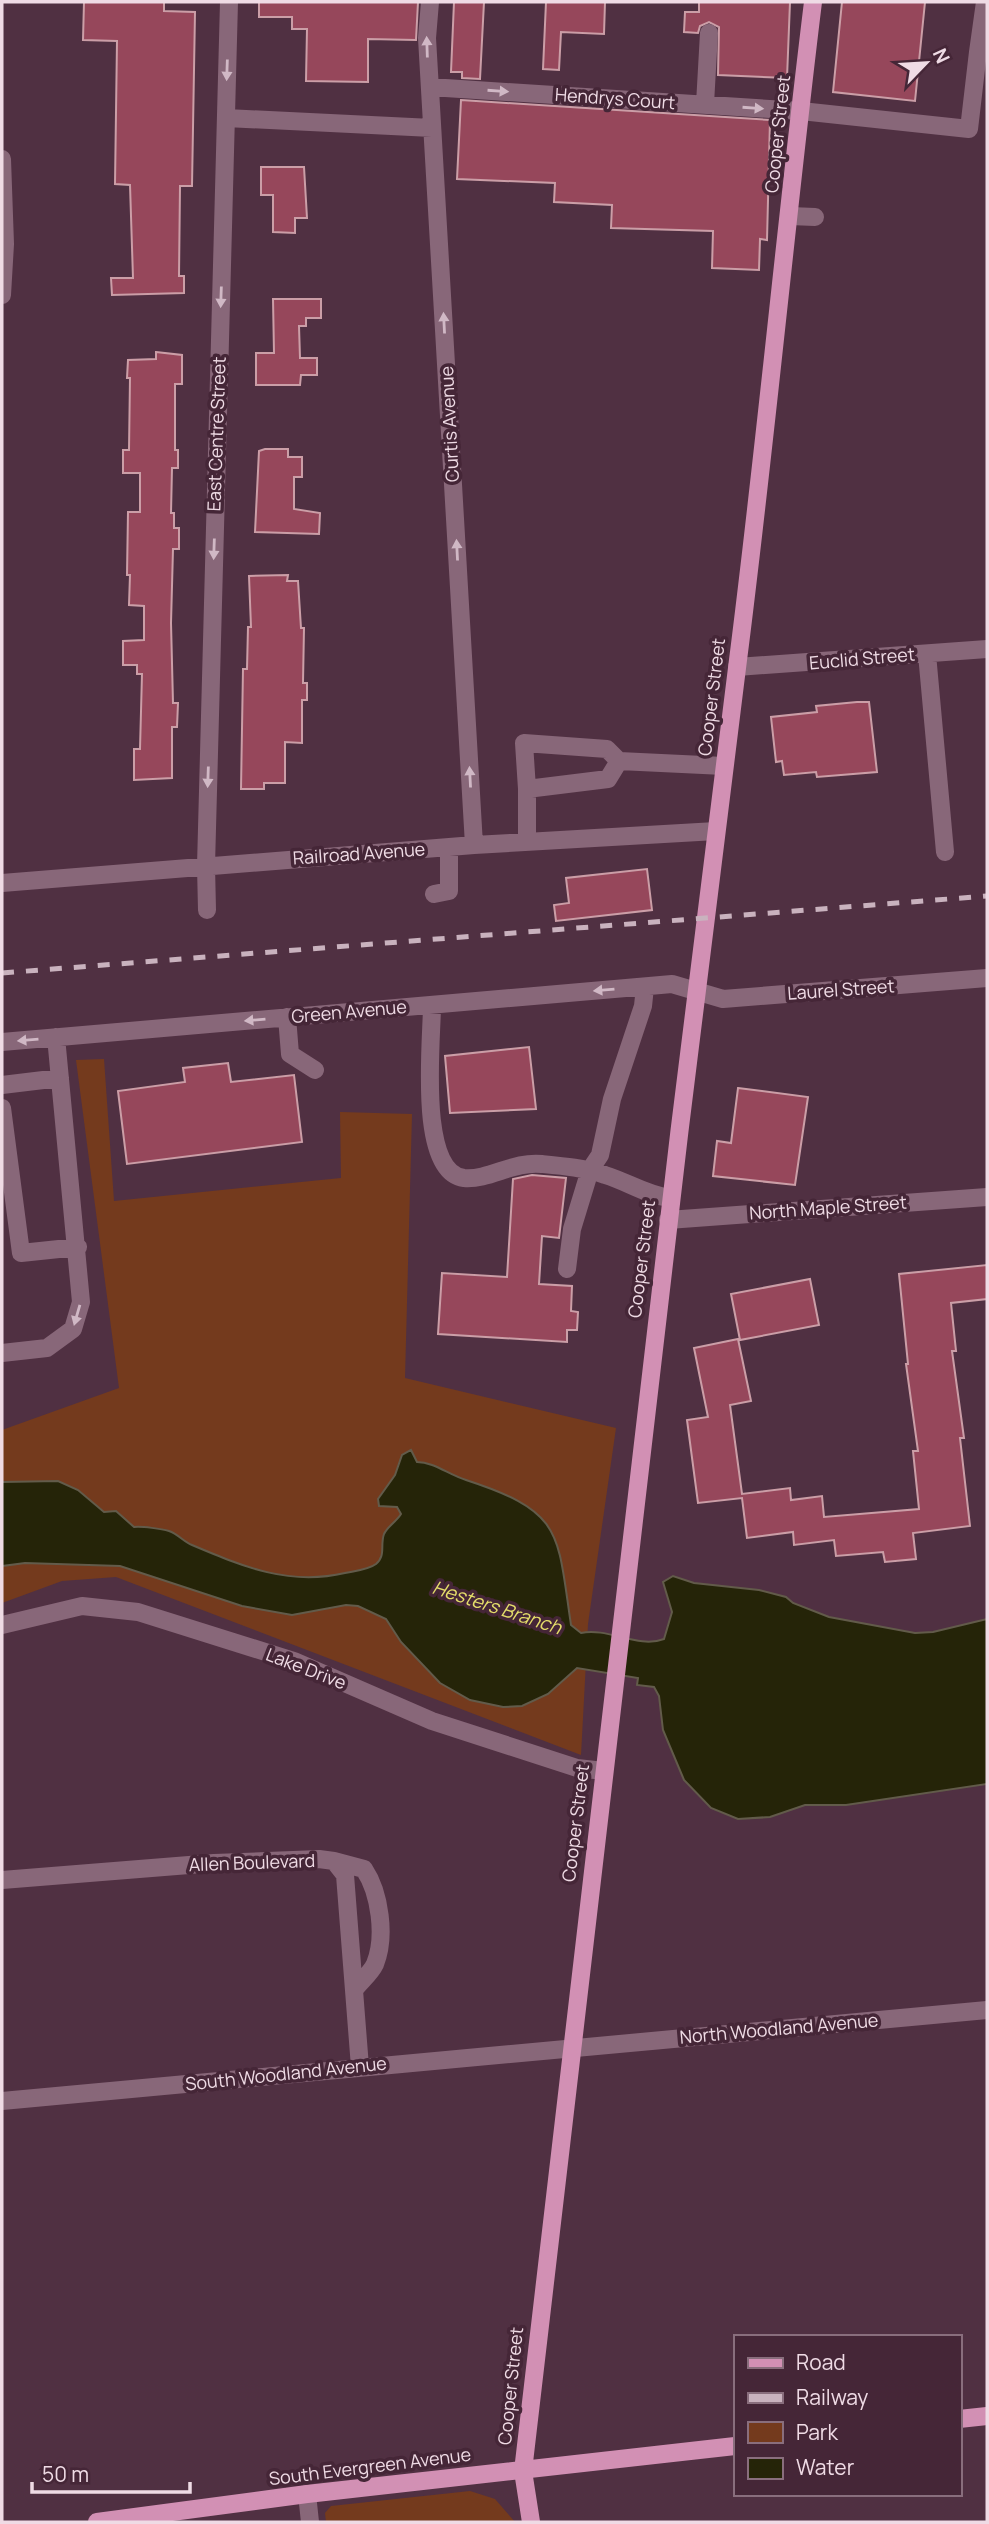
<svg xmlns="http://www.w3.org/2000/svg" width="989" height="2524" viewBox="0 0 989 2524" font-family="Manrope,sans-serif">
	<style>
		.green { fill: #743a1d }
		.water { fill: #252408; stroke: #625b4a; stroke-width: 2 }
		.building { fill: #96475b; stroke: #cb9ea7; stroke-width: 2 }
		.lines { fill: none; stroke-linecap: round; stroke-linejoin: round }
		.minor { stroke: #886779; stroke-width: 18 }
		.major { stroke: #d290b4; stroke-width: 18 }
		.rail { stroke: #c9b2be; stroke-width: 5; stroke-dasharray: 12 12; stroke-linecap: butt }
		.oneway { fill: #d0b8c5 }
		.labels { text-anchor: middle; stroke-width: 7; stroke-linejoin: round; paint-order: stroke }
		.street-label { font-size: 18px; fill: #efdbe5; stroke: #452637 }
		.water-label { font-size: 19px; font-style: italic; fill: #e4dd6a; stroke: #452637 }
	</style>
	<rect width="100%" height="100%" fill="#503042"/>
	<path class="green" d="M104 1059 114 1201 341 1178 340 1112 412 1114 405 1378 616 1428 588 1624 581 1755 116 1577 62 1581 2 1603V1430L119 1388 76 1060Z
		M470 2491 495 2499 515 2522H326L325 2513 331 2506Z"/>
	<path class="water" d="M411 1450 417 1462C434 1462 449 1475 466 1480 564 1512 557 1532 571 1625L581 1633C608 1627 638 1649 664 1639L672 1612 663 1582 673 1576 694 1583 759 1590 786 1597 793 1603 829 1617 915 1633 933 1632 987 1619V1784L846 1805H805L770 1817 738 1819 711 1808 684 1780 663 1730 659 1696 654 1687 637 1685 638 1678 577 1668 548 1694 522 1706 503 1707 470 1700 440 1683 401 1642 386 1619 358 1606 346 1605 292 1615 242 1606 120 1566 25 1563 2 1566V1482L58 1481 78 1490 104 1512 116 1511 134 1527C142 1526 162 1529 169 1531 178 1534 184 1542 192 1545 244 1567 289 1586 345 1573 354 1571 368 1570 376 1564 386 1556 380 1545 384 1534 387 1527 396 1522 401 1514L397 1507 379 1506 378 1499 395 1475 402 1455Z"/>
	<path class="building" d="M84 2H164V11L195 12 192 186H180L179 276H184V293L112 295 111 278H133L130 185 115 184 117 41 83 40Z
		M259 2H418L416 40 368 39V82L306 81 307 29H292V17H259Z
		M454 2H484L480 79 462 78V72H451Z
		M546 2H605L604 34 561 32 559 70 543 69Z
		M699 2H790L787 78 718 75 719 27 709 22 700 26 698 33 684 32 685 12H699Z
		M842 2H925L915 101 833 92Z
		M461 100 770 120 767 240 760 239 759 270 712 268 713 231 611 228 612 205 554 202 555 183 457 179Z
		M261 167H304L307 218H295V233L273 232V195H261Z
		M273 299H321V318H306V326H299L300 358H317V375H301L300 385H256V353H274Z
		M156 352 182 355V384H175V450H178V468H172L171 513H174V528H179V549H173L171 623 173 703H178L177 727H172V778L134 780V749H140L142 674H137V665H123V641L144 640V606L129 605 130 575H127L128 512H140V473H123V450H129L130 378H127L128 360 156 359Z
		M265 449H288V457H302V477H294V509L320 513 319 534 255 532 259 451Z
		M288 575 287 581H298L301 628H304L303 683H307V700H302V743L285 742V783H264V789H241L243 669H247L248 627H251L249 576Z
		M857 702H869L877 772 817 777 816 772 784 775 782 761 776 762 771 717 817 712 816 706Z
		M647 869 652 910 556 921 554 905 569 903 566 878Z
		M529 1047 536 1109 450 1113 445 1056Z
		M228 1063 231 1082 294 1075 302 1142 127 1164 118 1091 185 1082 183 1068Z
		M738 1088 808 1097 795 1185 713 1176 717 1141 731 1143Z
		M532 1175 566 1178 559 1238 542 1236 539 1284 572 1286 571 1311 578 1312 577 1330H567V1342L438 1334 442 1273 507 1277 513 1179Z
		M987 1265V1299L951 1303 956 1351H952L964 1438H960L970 1526 913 1533 916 1559 885 1562 883 1552 836 1556 834 1540 794 1545 793 1532 747 1538 742 1498 698 1503 687 1420 708 1417 694 1348 738 1339 751 1401 730 1405 742 1494 790 1488 791 1500 822 1496 824 1517 919 1509 913 1451H918L906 1364H908L899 1274Z
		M810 1279 819 1325 740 1340 731 1294Z"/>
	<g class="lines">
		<path class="minor" d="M430 2 427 38 474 845
			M978 52 985 2
			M430 87 801 111 969 129 978 52H987
			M705 104 709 33
			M226 118 432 128
			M2 159 5 244 2 295
			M790 216 815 217
			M927 654 945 852
			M737 667 987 649
			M527 789 524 743 607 749 619 761
			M527 842V789L608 779 619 761 724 766
			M2 883 474 845 716 831
			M434 894 449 891V847
			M207 910 206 866 229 2
			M432 1005C432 1040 417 1172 464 1178 490 1180 513 1161 542 1164 563 1166 585 1168 605 1175 628 1182 646 1195 670 1198
			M287 1017 290 1054 315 1070
			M2 1042 672 984 723 999 987 978
			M2 1085 60 1078
			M2 1108 21 1253 78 1247
			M668 1220 987 1197
			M567 1269 572 1229 590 1170 600 1155 612 1099 643 1006 645 987
			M2 1353 47 1348 73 1329 81 1302 56 1037
			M2 1625 82 1606 138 1612 294 1661 432 1721 577 1768 604 1771
			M334 1861 364 1869C380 1893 386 1937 375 1964 371 1973 360 1982 354 1990
			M2 1880 214 1863 319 1859 334 1861 345 1875 360 2067
			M2 2101 987 2010
			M307 2494 310 2522"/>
		<path class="major" d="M959 2419 987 2416
			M97 2522 307 2494 735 2446
			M531 2522 523 2471C590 1866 662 1263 738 660 766 441 786 221 813 2"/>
		<path class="rail" d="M2 973 987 896"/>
	</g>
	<defs><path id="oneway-solid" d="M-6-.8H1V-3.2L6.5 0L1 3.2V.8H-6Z" transform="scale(1.75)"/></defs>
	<g class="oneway">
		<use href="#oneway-solid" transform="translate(427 47) rotate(-92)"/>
		<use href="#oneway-solid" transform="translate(227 70) rotate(92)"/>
		<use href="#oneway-solid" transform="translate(498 91) rotate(4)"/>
		<use href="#oneway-solid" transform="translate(753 108) rotate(4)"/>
		<use href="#oneway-solid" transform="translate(221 297) rotate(92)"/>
		<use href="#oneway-solid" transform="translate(444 323) rotate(-93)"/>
		<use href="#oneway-solid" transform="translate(214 549) rotate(92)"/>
		<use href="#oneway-solid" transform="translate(457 550) rotate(-93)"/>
		<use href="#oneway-solid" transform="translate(208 777) rotate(92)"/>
		<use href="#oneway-solid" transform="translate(470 777) rotate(-93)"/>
		<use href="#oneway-solid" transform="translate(604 990) rotate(175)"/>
		<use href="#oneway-solid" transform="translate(255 1020) rotate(175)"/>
		<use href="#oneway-solid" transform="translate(28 1040) rotate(175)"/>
		<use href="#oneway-solid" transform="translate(77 1315) rotate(106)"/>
	</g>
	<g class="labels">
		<g class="street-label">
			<text transform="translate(615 99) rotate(4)" y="6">Hendrys Court</text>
			<text transform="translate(778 134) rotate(-84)" y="6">Cooper Street</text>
			<text transform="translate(450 424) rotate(-93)" y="6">Curtis Avenue</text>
			<text transform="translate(217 434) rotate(-88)" y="6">East Centre Street</text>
			<text transform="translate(862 659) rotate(-5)" y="6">Euclid Street</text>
			<text transform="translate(712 697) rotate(-83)" y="6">Cooper Street</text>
			<text transform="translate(359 854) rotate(-4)" y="6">Railroad Avenue</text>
			<text transform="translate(841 990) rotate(-4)" y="6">Laurel Street</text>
			<text transform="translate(349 1012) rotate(-5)" y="6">Green Avenue</text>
			<text transform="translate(828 1208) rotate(-4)" y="6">North Maple Street</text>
			<text transform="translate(642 1259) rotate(-83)" y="6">Cooper Street</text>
			<text transform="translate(306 1669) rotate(21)" y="6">Lake Drive</text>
			<text transform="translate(576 1823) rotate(-83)" y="6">Cooper Street</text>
			<text transform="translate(252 1863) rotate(-2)" y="6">Allen Boulevard</text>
			<text transform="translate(779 2029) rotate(-5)" y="6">North Woodland Avenue</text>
			<text transform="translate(286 2074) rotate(-6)" y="6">South Woodland Avenue</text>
			<text transform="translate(511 2386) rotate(-84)" y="6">Cooper Street</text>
			<text transform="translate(370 2467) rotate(-7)" y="6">South Evergreen Avenue</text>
		</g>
		<g class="water-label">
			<text transform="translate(497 1607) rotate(18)" y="7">Hesters Branch</text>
		</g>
	</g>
	<rect width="989" height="2524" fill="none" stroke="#efdbe5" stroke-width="7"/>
	<rect x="734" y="2335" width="228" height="161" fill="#452637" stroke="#896e7d" stroke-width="2"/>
	<rect x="748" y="2358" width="35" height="10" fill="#d290b4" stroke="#896e7d" stroke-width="2"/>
	<text x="796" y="2370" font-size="21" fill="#efdbe5">Road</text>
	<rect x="748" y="2393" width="35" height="10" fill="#c9b2be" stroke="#896e7d" stroke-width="2"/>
	<text x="796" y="2405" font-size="21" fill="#efdbe5">Railway</text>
	<rect x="748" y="2422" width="35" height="21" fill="#743a1d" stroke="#896e7d" stroke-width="2"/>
	<text x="796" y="2440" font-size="21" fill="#efdbe5">Park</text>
	<rect x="748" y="2458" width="35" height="21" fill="#252408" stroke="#896e7d" stroke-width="2"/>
	<text x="796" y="2475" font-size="21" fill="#efdbe5">Water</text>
	<g transform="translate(926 63) rotate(65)" stroke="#452637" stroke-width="5" paint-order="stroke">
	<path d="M0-5L12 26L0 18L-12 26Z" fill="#efdbe5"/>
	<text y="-10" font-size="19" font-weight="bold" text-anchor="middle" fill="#efdbe5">N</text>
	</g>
	<path d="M32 2482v10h158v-10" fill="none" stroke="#efdbe5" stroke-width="3.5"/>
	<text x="42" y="2482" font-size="21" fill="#efdbe5" stroke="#452637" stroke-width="5" paint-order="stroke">50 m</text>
</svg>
